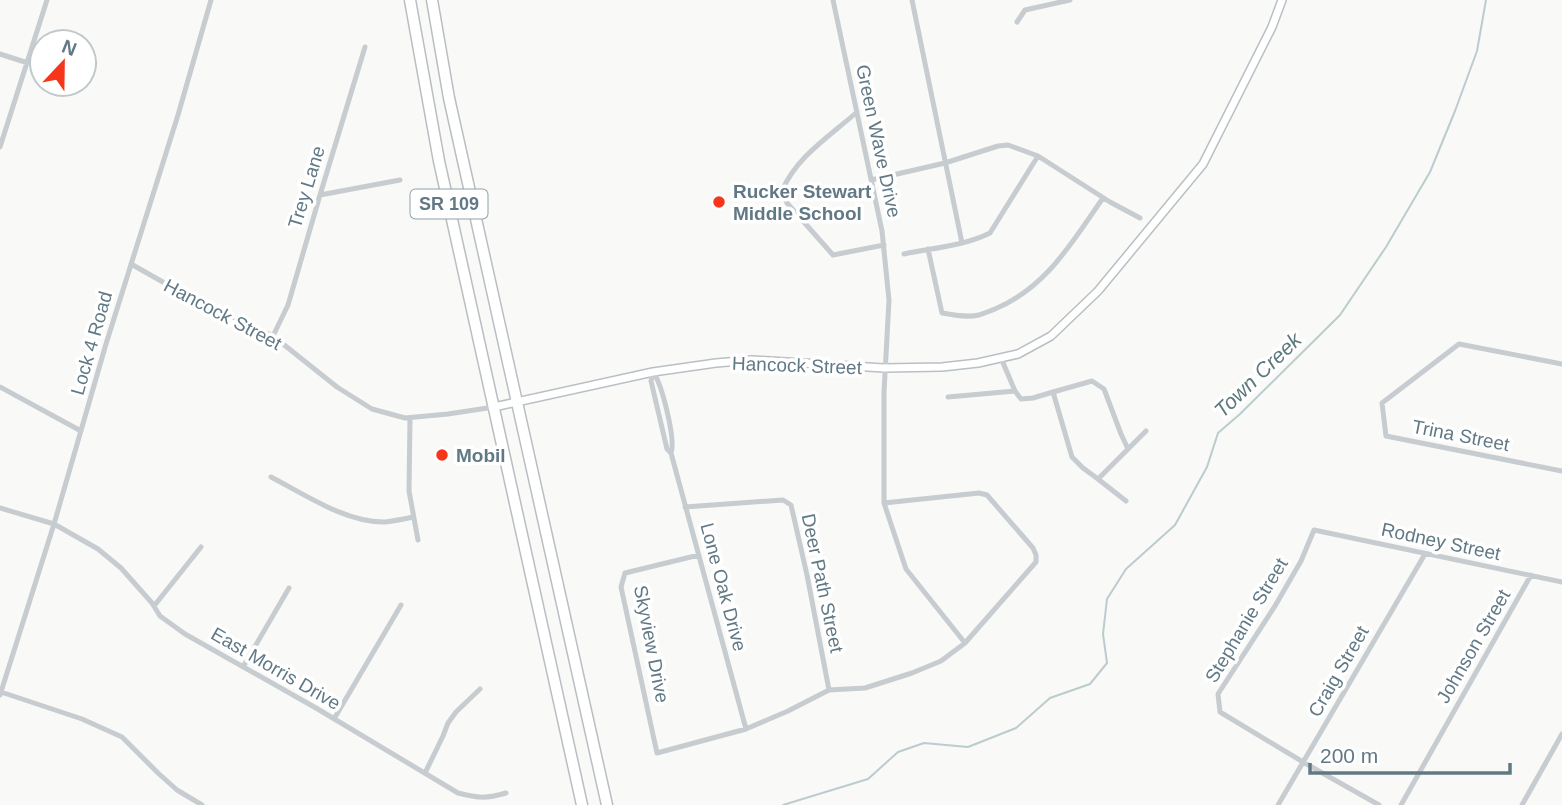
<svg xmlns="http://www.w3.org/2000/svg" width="1562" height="805" viewBox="0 0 1562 805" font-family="Arial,sans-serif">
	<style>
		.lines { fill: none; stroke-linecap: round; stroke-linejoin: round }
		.stream { stroke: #bcccce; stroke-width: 2 }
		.secondary-casing { stroke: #b8c0c4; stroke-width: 10 }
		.highway-casing { stroke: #b9bec1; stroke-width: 13 }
		.street { stroke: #c6cccf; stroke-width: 5 }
		.secondary { stroke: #fff; stroke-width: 7 }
		.highway { stroke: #fff; stroke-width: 10 }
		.poi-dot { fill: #f6351a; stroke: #fff; stroke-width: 2.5 }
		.labels { text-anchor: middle; stroke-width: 7; stroke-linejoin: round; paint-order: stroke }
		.shield { fill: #fff; stroke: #90a1aa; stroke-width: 2 }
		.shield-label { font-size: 18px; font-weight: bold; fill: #617985 }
		.street-label { font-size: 19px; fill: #617985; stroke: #fff }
		.poi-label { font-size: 19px; font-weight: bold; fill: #617985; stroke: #fff; text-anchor: start }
		.water-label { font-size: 21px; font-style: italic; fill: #5c797e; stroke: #fff }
	</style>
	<rect width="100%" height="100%" fill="#f9f9f7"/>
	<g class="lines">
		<path class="stream" d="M783 805 868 779 898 752 924 743 968 747 1016 728 1050 698 1090 684 1107 663 1103 634 1107 599 1126 569 1175 525 1207 467 1218 433 1240 414 1340 315 1386 247 1430 172 1455 111 1477 51 1486 0"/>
		<g class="secondary-casing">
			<path id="secondary" d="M494 407 653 372 716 363 752 360 884 368 942 367 978 363 1018 354 1051 336 1098 291 1203 164 1272 27 1282 0"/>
		</g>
		<g class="highway-casing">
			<path id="highway" d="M410 0 439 161 582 805
				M432 0 449 98 607 805"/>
		</g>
		<path class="street" d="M833 0 882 231 889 300 884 392V503L906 569 965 643
			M912 0 962 243
			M1017 22 1025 10 1070 0
			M0 54 28 63
			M857 112C830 136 796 157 782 191L787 203 833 255 884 245
			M0 147 47 0
			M871 180 945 163 998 146 1008 145 1038 156 1110 202 1140 218
			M320 195 400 180
			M928 249 942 313C954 315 967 318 979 315 985 313 990 311 995 309 1047 287 1072 242 1103 198
			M904 254C932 248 964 246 990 233L1038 156
			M131 264 177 290 273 336 337 387 372 409 405 418 448 414 494 407
			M273 336 288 305 320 195 365 47
			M1001 358 1015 391 1021 399 1033 398 1053 392 1072 457 1083 468 1098 479 1146 431
			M1562 364 1459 344 1382 403 1386 436 1562 471
			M653 372 651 381 667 449 671 453 746 729
			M653 372C662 384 676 440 671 453
			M0 387 81 431
			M1053 392 1092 381 1104 389 1121 434 1128 449
			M948 397 1015 391
			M410 418 409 491 418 540
			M271 477C304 494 346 523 385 522 394 521 404 519 413 517
			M1098 479 1126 501
			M685 507 783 500 791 505 807 575 829 690
			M0 508 54 524 98 549 121 568 152 603 160 616 185 634 316 708 458 793C478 798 486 799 506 793
			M699 555 625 573 621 587 657 753 746 729 788 711 829 690 865 688 912 673 941 661 965 643 1036 562V555L1033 548 987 495 979 493 884 503
			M154 606 201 547
			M243 667 289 588
			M1 692 82 719 122 737 158 773 177 790 202 805
			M0 695 54 524 106 344 178 115 211 0
			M334 719 401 605
			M425 773 443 736 448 723 456 712 480 689
			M1278 805 1425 554
			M1379 805 1303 762 1220 712 1218 694 1275 606 1301 561 1314 530 1562 582
			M1401 805 1531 575
			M1522 805 1562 734"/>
		<use href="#secondary" class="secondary"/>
		<use href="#highway" class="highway"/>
	</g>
	<g class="poi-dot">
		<circle cx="719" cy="202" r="7"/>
		<circle cx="442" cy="455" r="7"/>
	</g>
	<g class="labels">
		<rect class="shield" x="410.5" y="189.5" width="77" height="29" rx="5"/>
		<g class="shield-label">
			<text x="449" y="210">SR 109</text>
		</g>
		<g class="street-label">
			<text transform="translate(879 141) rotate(78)" y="7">Green Wave Drive</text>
			<text transform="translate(306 187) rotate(-73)" y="7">Trey Lane</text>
			<text transform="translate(223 314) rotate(28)" y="7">Hancock Street</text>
			<text transform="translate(91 343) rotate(-74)" y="7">Lock 4 Road</text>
			<text transform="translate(797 365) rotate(2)" y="7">Hancock Street</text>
			<text transform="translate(1461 435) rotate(11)" y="7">Trina Street</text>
			<text transform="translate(1441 541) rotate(12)" y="7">Rodney Street</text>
			<text transform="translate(823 583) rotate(78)" y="7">Deer Path Street</text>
			<text transform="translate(724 587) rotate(75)" y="7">Lone Oak Drive</text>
			<text transform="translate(1246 620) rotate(-59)" y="7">Stephanie Street</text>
			<text transform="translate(652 644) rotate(79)" y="7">Skyview Drive</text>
			<text transform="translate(1473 646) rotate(-60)" y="7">Johnson Street</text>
			<text transform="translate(276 668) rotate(30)" y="7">East Morris Drive</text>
			<text transform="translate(1338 671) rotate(-60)" y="7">Craig Street</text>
		</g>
		<g class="poi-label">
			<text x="733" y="198">Rucker Stewart<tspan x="733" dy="22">Middle School</tspan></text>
			<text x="456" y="462">Mobil</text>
		</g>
		<g class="water-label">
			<text transform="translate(1258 375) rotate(-44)" y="7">Town Creek</text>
		</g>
	</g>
	<g transform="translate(63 63) rotate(22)"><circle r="33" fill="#ffffff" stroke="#c0c9ce" stroke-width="2"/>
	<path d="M0-5L12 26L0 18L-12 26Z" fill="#f6351a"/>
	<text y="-10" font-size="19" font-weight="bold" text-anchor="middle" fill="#617985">N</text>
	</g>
	<path d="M1310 763v10h200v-10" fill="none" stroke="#617985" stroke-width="3.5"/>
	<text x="1320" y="763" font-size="21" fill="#617985" stroke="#ffffff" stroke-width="5" paint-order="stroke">200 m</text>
</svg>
